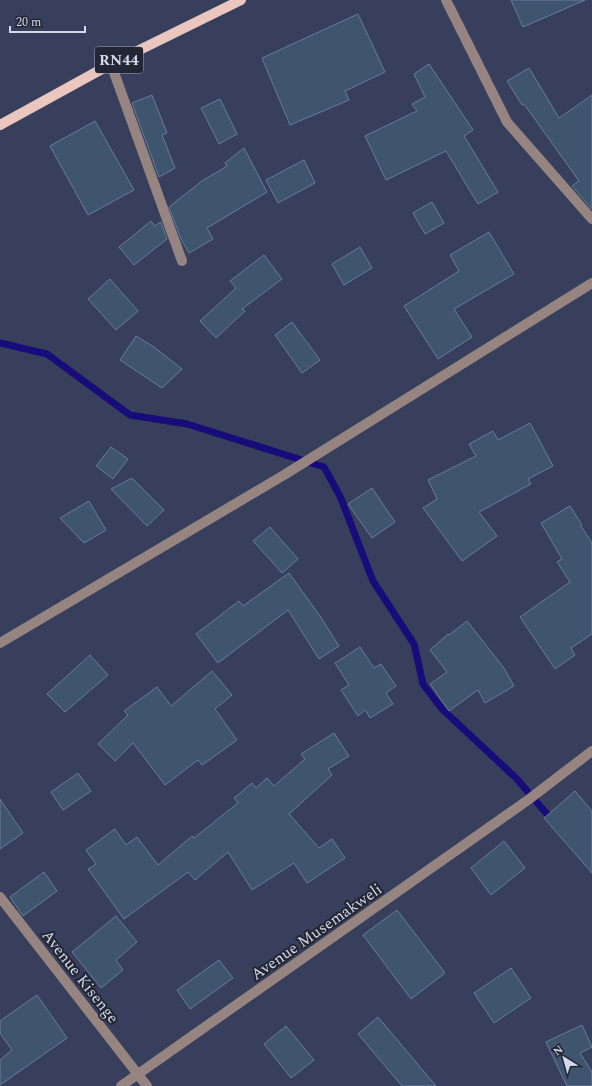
<svg xmlns="http://www.w3.org/2000/svg" width="592" height="1086" viewBox="0 0 592 1086" font-family="Spectral,serif">
	<style>
		.lines { fill: none; stroke-linecap: round; stroke-linejoin: round }
		.stream { stroke: #170c79; stroke-width: 7 }
		.building { fill: #3f556e; stroke: #667d98 }
		.minor { stroke: #968480; stroke-width: 10 }
		.major { stroke: #eac6be; stroke-width: 10 }
		.labels { text-anchor: middle; stroke-width: 4; stroke-linejoin: round; paint-order: stroke }
		.shield { fill: #232734; stroke: #9ea4b4; stroke-width: 1 }
		.shield-label { font-size: 15px; font-weight: bold; fill: #d3d9eb }
		.street-label { font-size: 16px; fill: #d3d9eb; stroke: #232734 }
	</style>
	<rect width="100%" height="100%" fill="#383f5c"/>
	<g class="lines">
		<path class="stream" d="M0 343 47 354 130 415 187 424 324 467 340 496 373 581 414 644 423 684 442 709 516 778 553 821"/>
	</g>
	<path class="building" d="M511 0H585L523 27Z
		M358 14 385 72 345 91 349 100 290 125 262 58Z
		M429 64 473 130 464 136 498 192 478 204 446 151 386 180 365 136 417 111 412 104 425 97 414 74Z
		M529 68 559 118 592 95V209L572 186 579 181 524 104 522 105 507 81Z
		M152 95 167 133 162 135 175 168 159 177 132 103Z
		M220 99 237 134 219 144 201 108Z
		M95 121 134 190 88 215 50 146Z
		M244 148 267 192 207 228 213 239 189 253 181 239 169 207 202 181 227 166 225 163Z
		M304 160 315 183 278 203 266 180Z
		M432 202 444 223 425 234 413 213Z
		M151 221 154 226 161 222 167 239 134 265 119 247Z
		M489 232 514 274 454 309 472 337 438 359 404 306 459 271 450 255Z
		M360 247 372 268 344 285 332 264Z
		M264 255 282 279 242 309 245 311 216 338 200 321 236 288 230 281Z
		M110 279 138 311 116 330 88 299Z
		M292 322 320 360 302 373 275 335Z
		M136 336 154 347 182 369 162 388 120 360Z
		M530 423 553 466 528 479 531 484 479 512 497 536 462 561 423 508 437 499 428 480 476 456 469 444 493 431 498 440Z
		M111 447 128 459 113 479 96 466Z
		M132 478 164 510 147 526 111 489Z
		M372 488 395 522 372 538 348 504Z
		M89 501 106 530 84 543 60 518Z
		M570 506 582 525 581 526 592 543V634L571 648 575 655 555 669 520 617 570 582 557 562 562 559 541 523Z
		M270 527 298 559 282 573 253 541Z
		M289 573 320 616 339 646 319 659 288 610 218 663 196 634 239 601 243 606Z
		M467 621 504 668 514 686 485 703 478 690 449 711 430 684 447 672 430 650 448 634 449 635Z
		M360 647 374 668 381 664 396 686 386 693 393 704 370 718 365 710 358 716 341 690 349 685 335 663Z
		M90 655 108 675 65 712 47 694Z
		M212 671 232 695 215 709 237 740 202 765 198 760 165 785 133 743 115 761 98 744 128 715 124 711 157 687 171 706Z
		M334 733 349 756 328 769 332 775 289 814 319 848 332 839 345 858 307 883 294 863 252 890 228 852 195 880 188 872 124 919 88 869 96 864 86 850 115 829 126 845 137 837 158 865 192 836 194 838 238 803 234 798 252 783 256 788 267 778 274 786 305 759 301 754Z
		M78 773 91 791 63 810 51 792Z
		M575 791 592 811V873L544 818Z
		M0 799 23 833 0 849Z
		M504 841 525 868 491 895 471 868Z
		M44 872 57 891 23 916 10 897Z
		M397 910 445 973 411 999 363 935Z
		M116 916 137 942 116 960 123 970 101 988 72 952Z
		M219 960 233 978 190 1009 177 990Z
		M511 968 531 998 494 1023 474 993Z
		M37 995 67 1038 0 1085V1060L12 1050 0 1033V1021Z
		M378 1017 436 1086H402L358 1034Z
		M582 1025 592 1047 580 1053 592 1072V1086H567L546 1042Z
		M286 1026 314 1060 291 1078 264 1044Z"/>
	<g class="lines">
		<path class="minor" d="M446 0 507 122 592 219
			M111 64 182 261
			M0 643 284 475 592 283
			M0 897 147 1086
			M121 1086 528 800 592 751"/>
		<path class="major" d="M0 125 111 64 241 0"/>
	</g>
	<g class="labels">
		<rect class="shield" x="95" y="47" width="48" height="26" rx="3"/>
		<g class="shield-label">
			<text x="119" y="65">RN44</text>
		</g>
		<g class="street-label">
			<text transform="translate(316 931) rotate(-35)" y="6">Avenue Musemakweli</text>
			<text transform="translate(81 976) rotate(52)" y="6">Avenue Kisenge</text>
		</g>
	</g>
	<g transform="translate(564 1058) rotate(323)" stroke="#232734" stroke-width="3" paint-order="stroke">
	<path d="M0-3L7 15L0 10L-7 15Z" fill="#d3d9eb"/>
	<text y="-6" font-size="11" font-weight="bold" text-anchor="middle" fill="#d3d9eb">N</text>
	</g>
	<path d="M10 26v6h75v-6" fill="none" stroke="#d3d9eb" stroke-width="2"/>
	<text x="16" y="26" font-size="12" fill="#d3d9eb" stroke="#232734" stroke-width="3" paint-order="stroke">20 m</text>
</svg>
